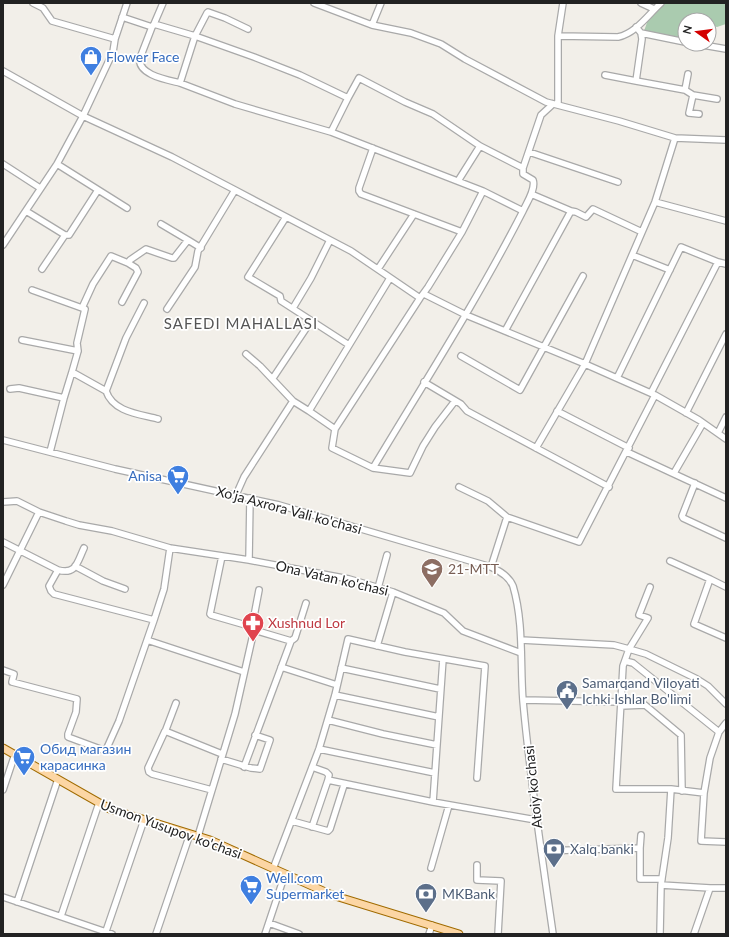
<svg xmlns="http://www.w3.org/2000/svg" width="729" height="937" viewBox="0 0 729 937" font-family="Lato,sans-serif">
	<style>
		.cemetery { fill: #aacbaf }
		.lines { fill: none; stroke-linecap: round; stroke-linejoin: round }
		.minor-casing { stroke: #a9a9a9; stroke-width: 8 }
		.major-casing { stroke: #a06b00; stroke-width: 9 }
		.minor { stroke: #fff; stroke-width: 5.5 }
		.major { stroke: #fcd6a4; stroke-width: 7 }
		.labels { text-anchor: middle; stroke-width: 3.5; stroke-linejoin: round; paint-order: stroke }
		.shop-label { font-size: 14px; fill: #366cbe; stroke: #fff; text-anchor: start }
		.street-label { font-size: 14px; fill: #222; stroke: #fff }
		.education-label { font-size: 14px; fill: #785e54; stroke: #fff; text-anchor: start }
		.health-label { font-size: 14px; fill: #be3a42; stroke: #fff; text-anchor: start }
		.service-label { font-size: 14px; fill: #4e5e75; stroke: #fff; text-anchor: start }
		.neighbourhood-label { font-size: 15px; letter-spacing: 1px; fill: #555; stroke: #fff }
	</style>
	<rect width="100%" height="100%" fill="#f2efe9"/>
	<path class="cemetery" d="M665 3H726V24L717 27 709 25V20H685V40L644 31 649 17Z"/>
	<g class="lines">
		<g class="minor-casing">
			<path id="minor" d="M33 3 43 8 52 21 115 39
				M314 3 372 25 411 33 441 44 465 59 546 102 619 121 675 138 726 140
				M641 3 654 9
				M122 17 152 27 154 24 195 36 254 57 300 75 348 98 359 78 405 102 433 114 480 146 523 168
				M154 24 163 3
				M372 25 381 3
				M152 27 140 58C137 75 168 80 180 83
				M248 29 225 18 208 12 207 13 195 36 180 83 235 104 331 132
				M641 33 685 42
				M558 36 618 37C636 33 648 15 661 3
				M697 44 726 49
				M3 71 83 116 172 157 235 190 198 251 195 267 167 309
				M605 75 636 81 642 39 641 33 636 27
				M636 81 685 90 688 74
				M685 90 693 95 717 99
				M693 95 689 113 699 114
				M558 105V36L563 3
				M373 148 359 188V191L361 194 462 232
				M529 152 618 182
				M3 164 40 188
				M57 164 127 208
				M458 181 480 146
				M235 190 351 251 420 298 428 287 462 232 483 191 331 132 348 98
				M483 191 523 211
				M655 202 726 221
				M26 211 65 235H69L98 190
				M571 211 576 212 586 217 593 209 642 232
				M286 217 248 277 280 296 281 301 349 345
				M161 224 188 240
				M3 245 57 164 83 116 113 52 115 39 127 3
				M632 255 670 270
				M718 262 726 264
				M42 269 65 235
				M378 269 414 214
				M32 290 82 308 93 284 111 256 128 263 130 260 146 249 172 258H174L188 240 201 248
				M424 294 466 315 585 364 655 395 699 420 726 439
				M122 302 138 272 136 268 128 263
				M293 308 311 278 330 240
				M505 331 571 211 531 194
				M22 340 78 351 72 372
				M78 351 77 343 85 309 82 308
				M246 354 260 366 293 401
				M461 356 520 390 583 276
				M273 378 311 321
				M617 378 681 247 718 262 651 393
				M424 382 461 404 467 411 609 487
				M10 389 19 388 64 398
				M106 391C113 412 139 414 158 419
				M309 411 335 429 420 298
				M557 411 629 448
				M686 413 726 334
				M335 429 332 448 373 468C424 383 478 299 523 211 527 202 536 189 533 180L523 174V168L541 115 553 104
				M718 433 726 417
				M3 440 115 469 279 505 491 567C500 571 509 576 513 586 524 623 520 663 523 701 530 779 542 857 553 934
				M536 448 585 364 655 202 675 138
				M50 452 64 398 72 372 106 391 126 338 144 303
				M627 452 726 498
				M373 468 410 473 423 446 435 427 455 401
				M674 473 703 423
				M695 483 682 516 683 518 726 538
				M459 487 488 501 507 517
				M236 495 244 477 293 401 309 411 390 278
				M3 502 17 501 39 512 66 521 79 525 112 531 170 548 249 560 349 579 393 592 444 613 463 631 521 653
				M3 542 58 570 49 586 51 591 54 594 154 620
				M249 560 250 498
				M670 561 710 579
				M75 566 103 581 125 589
				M491 567 507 517 579 542 655 395
				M58 570C76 575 77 563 84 548
				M3 585 39 512
				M650 587 639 615 648 618 629 649 623 666 616 789H671L704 793
				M726 587 710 579 694 624 726 638
				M378 588 387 555
				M252 627 259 590
				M147 640 244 672
				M521 640 614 645 629 649 646 654 697 679 708 686 726 704
				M291 641 295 638 306 603
				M377 646 393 592
				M625 661 633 663 719 732 726 723
				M281 667 337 685
				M341 668 440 689
				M3 670 14 674 12 682 77 699 76 712 68 734V737L103 750H106L119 721 154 620 164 589 170 548
				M335 695 439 717
				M523 700 621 702
				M621 706 645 705 681 735 682 791
				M328 720 383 734 437 745
				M165 732 176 703
				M719 732 710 758 704 793 701 841 726 842
				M319 749 435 773
				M221 759 251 768 260 769 270 740 255 735
				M244 767 291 641 254 630
				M312 767 326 772 329 775 328 780
				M3 790 15 754
				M212 790 152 774 149 772 148 768 165 731 222 754
				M433 802 443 659
				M292 821 328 831 330 829 344 785
				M312 827 328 780 433 802 536 820
				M198 836 235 714 254 630 249 626 211 615 210 614 222 556
				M640 848V879H662
				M541 851 640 848 641 835
				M477 865V880L501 881 498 934
				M431 868 449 805
				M273 869 319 749 335 695 348 639 405 652 485 666 477 778
				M661 885 710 888H726
				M3 897 112 934
				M17 902 58 779
				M61 916 99 803
				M269 923 299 934
				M105 934 144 820
				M156 934 190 834
				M265 934 285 874
				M429 934 432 925
				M660 934 661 885 668 838 671 789
				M694 934 710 888"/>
		</g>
		<g class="major-casing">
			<path id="major" d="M3 748 110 809 210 840 332 895 459 934"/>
		</g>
		<use href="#minor" class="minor"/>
		<use href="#major" class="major"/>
	</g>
	<defs>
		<g id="shop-pin" transform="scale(1.15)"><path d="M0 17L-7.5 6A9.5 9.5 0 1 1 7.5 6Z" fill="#3f7fe0" stroke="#fff"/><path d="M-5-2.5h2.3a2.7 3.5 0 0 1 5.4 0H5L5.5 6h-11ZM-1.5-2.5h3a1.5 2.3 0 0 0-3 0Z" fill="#fff"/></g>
		<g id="supermarket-pin" transform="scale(1.15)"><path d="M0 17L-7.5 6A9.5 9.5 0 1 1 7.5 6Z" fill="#3f7fe0" stroke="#fff"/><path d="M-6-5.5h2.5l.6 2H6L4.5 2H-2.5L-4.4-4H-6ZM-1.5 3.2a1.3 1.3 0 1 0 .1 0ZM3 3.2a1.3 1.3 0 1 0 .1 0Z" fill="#fff"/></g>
		<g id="school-pin" transform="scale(1.15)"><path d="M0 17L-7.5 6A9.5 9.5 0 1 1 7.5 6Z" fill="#8d6e63" stroke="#fff"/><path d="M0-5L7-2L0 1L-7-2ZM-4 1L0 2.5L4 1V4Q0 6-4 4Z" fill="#fff"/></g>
		<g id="pharmacy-pin" transform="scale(1.15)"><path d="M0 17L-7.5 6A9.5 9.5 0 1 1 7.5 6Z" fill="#e0444e" stroke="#fff"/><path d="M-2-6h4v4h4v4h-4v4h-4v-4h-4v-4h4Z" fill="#fff"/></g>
		<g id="civic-pin" transform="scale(1.15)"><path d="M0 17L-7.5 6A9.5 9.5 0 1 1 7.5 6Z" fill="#5c6f8a" stroke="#fff"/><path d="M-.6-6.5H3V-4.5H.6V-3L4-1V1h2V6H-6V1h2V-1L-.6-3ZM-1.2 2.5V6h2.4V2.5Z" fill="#fff"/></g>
		<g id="bank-pin" transform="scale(1.15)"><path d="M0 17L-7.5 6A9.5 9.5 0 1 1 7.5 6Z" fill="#5c6f8a" stroke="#fff"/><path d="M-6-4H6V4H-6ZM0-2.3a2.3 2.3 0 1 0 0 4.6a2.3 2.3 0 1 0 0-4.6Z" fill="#fff"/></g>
	</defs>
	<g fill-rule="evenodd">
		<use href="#shop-pin" x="91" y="57"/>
		<use href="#supermarket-pin" x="178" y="476"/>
		<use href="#school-pin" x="432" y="569"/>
		<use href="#pharmacy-pin" x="253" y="623"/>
		<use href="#civic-pin" x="567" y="691"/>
		<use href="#supermarket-pin" x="24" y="757"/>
		<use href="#bank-pin" x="554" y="849"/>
		<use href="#supermarket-pin" x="251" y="886"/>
		<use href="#bank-pin" x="426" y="894"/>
	</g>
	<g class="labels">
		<g class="shop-label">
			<text x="106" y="62">Flower Face</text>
			<text x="162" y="481" text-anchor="end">Anisa</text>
			<text x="40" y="754">Обид магазин<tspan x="40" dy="16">карасинка</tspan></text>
			<text x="266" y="883">Well.com<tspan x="266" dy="16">Supermarket</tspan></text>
		</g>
		<g class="street-label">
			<text transform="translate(289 510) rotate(15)" y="5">Xo'ja Axrora Vali ko'chasi</text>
			<text transform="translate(332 578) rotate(13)" y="5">Ona Vatan ko'chasi</text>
			<text transform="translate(533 787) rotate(-96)" y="5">Atoiy ko'chasi</text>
			<text transform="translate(171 829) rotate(20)" y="5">Usmon Yusupov ko'chasi</text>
		</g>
		<g class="education-label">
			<text x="448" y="574">21-MTT</text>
		</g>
		<g class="health-label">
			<text x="268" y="628">Xushnud Lor</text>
		</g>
		<g class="service-label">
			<text x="582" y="688">Samarqand Viloyati<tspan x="582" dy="16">Ichki Ishlar Bo'limi</tspan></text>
			<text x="570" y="854">Xalq banki</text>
			<text x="442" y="899">MKBank</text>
		</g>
		<g class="neighbourhood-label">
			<text x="241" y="329">SAFEDI MAHALLASI</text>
		</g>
	</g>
	<rect width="729" height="937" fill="none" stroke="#222222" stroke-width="8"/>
	<g transform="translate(697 32) rotate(284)"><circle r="19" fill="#ffffff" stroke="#a7a7a7"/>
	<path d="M0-3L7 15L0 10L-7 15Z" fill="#d40000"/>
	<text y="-6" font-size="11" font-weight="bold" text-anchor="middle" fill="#222222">N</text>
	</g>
</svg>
